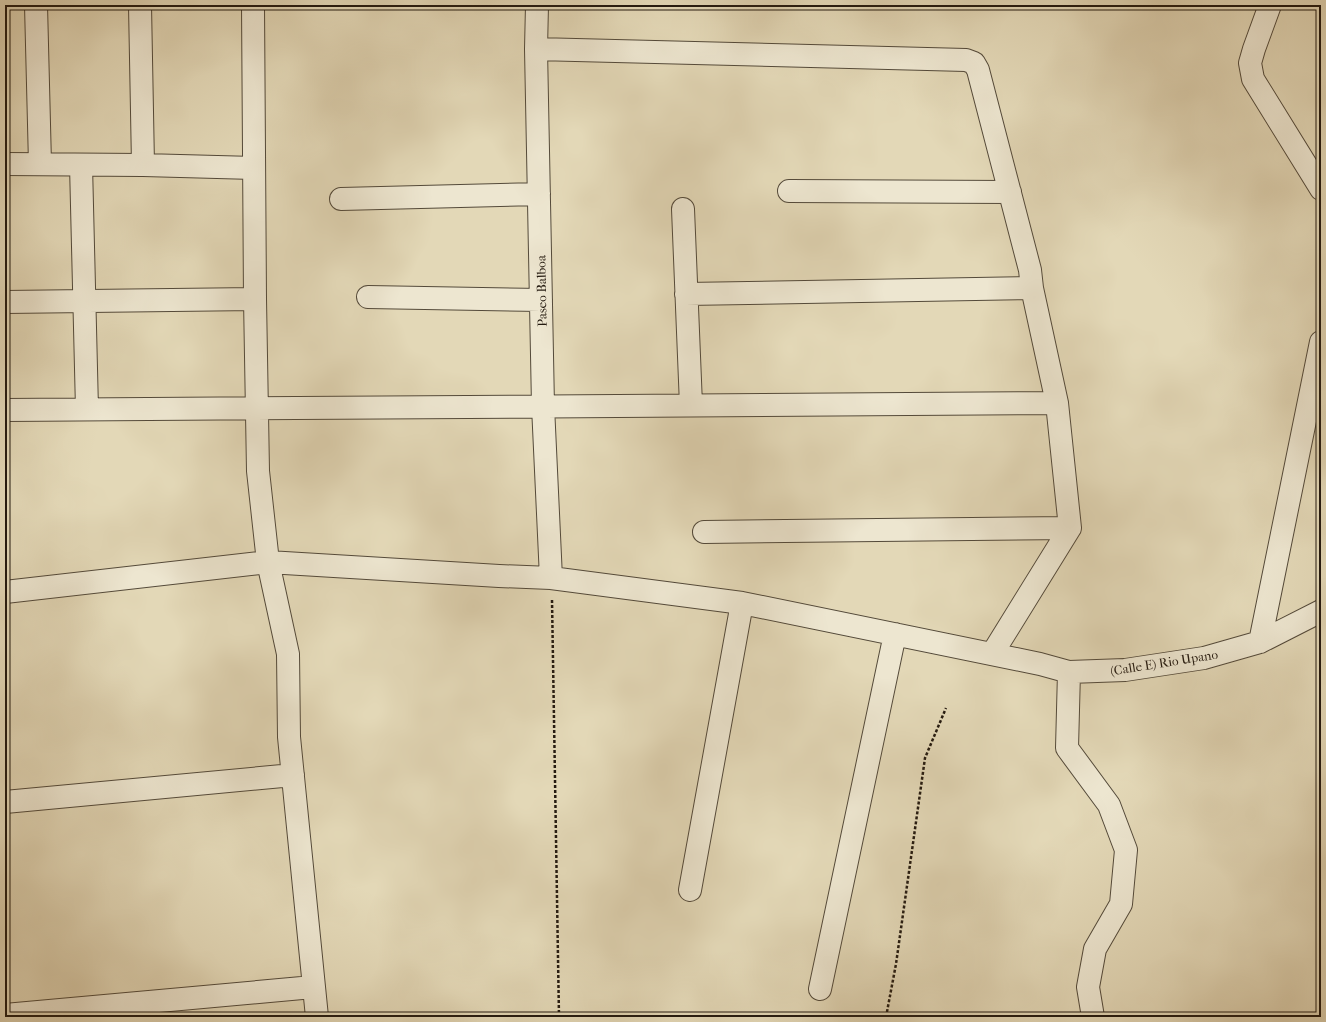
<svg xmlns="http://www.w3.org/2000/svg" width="1326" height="1022" viewBox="0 0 1326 1022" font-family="'IM FELL French Canon',serif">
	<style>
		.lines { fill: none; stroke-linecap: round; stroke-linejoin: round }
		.minor-casing { stroke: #544a3a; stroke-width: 24 }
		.path { stroke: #241a10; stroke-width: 2.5; stroke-dasharray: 3 2; stroke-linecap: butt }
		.minor { stroke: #ede6d0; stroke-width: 22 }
		.labels { text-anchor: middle; stroke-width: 3.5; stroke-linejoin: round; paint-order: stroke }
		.street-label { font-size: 13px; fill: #241a10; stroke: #ede6d0 }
	</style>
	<rect width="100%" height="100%" fill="#e3d8b7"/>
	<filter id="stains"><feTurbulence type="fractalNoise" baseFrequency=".005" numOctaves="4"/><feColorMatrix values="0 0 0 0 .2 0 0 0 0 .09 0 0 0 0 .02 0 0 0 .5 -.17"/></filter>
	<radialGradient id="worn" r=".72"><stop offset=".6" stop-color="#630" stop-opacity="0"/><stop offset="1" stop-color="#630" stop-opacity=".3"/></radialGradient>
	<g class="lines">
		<g class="minor-casing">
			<path id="minor" d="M36 5 40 164
				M140 5 143 165
				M253 5 255 299 258 471 268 562 288 654 289 737 317 1017
				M537 5 536 49 543 406 551 578
				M1270 5 1254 49 1250 63 1253 79 1321 189
				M536 49 966 60 974 63 978 70 1030 270 1032 288 1057 403 1070 528 992 654
				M5 164 143 165 254 168
				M81 165 87 409
				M789 191 1010 192
				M341 199 539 194
				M683 209 691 405
				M686 294 1032 288
				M368 297 541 300
				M5 302 255 299
				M5 410 1057 403
				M704 532 1070 528
				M5 592 268 562 499 576 551 578 742 603 1040 664 1069 672 1125 670 1204 658 1260 642 1321 611
				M1260 642 1321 342
				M1069 672 1067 748 1109 805 1126 850 1121 904 1095 949 1088 987 1093 1017
				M5 802 293 775
				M690 890 742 603
				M820 989 895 634
				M5 1015 313 987"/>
		</g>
		<path class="path" d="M552 600 559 1017
			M886 1017 896 964 925 758 946 708"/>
		<use href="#minor" class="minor"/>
	</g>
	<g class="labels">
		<g class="street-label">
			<text transform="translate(541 291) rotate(-91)" y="5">Paseo Balboa</text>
			<text transform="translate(1164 662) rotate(-9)" y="5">(Calle E) Rio Upano</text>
		</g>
	</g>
	<rect width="1326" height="1022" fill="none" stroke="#e3d8b7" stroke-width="20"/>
	<rect x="6" y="6" width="1314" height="1010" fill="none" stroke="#241a10" stroke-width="2"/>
	<rect x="10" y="10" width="1306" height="1002" fill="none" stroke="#241a10"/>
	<rect width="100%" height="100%" filter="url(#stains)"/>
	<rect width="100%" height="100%" fill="url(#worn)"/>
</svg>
